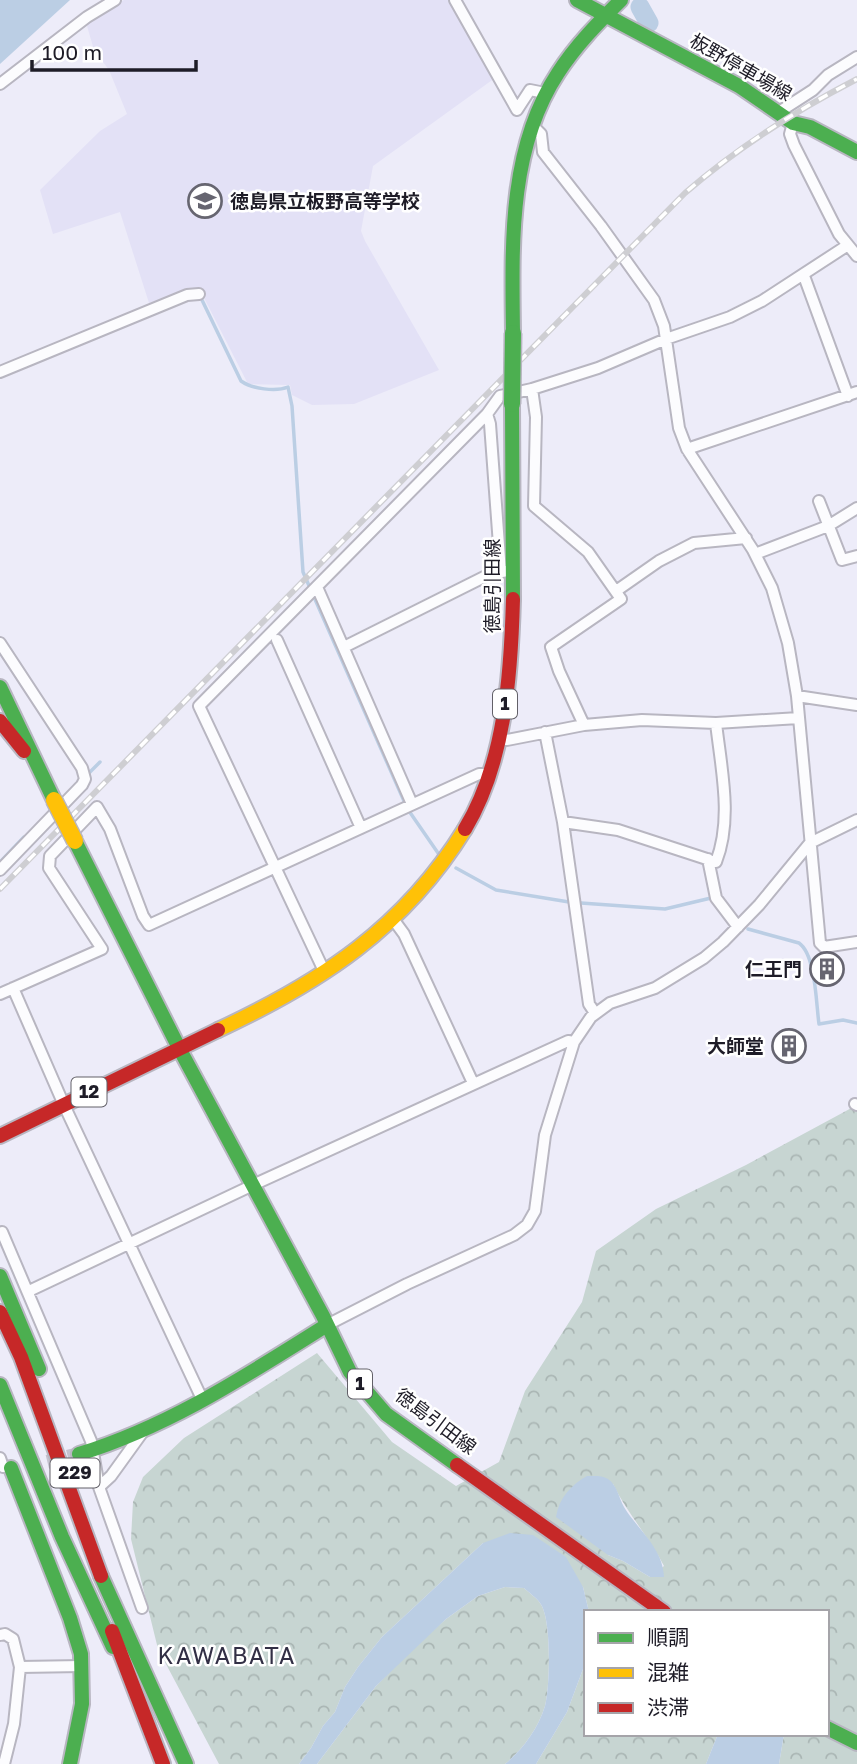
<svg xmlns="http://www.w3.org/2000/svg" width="857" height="1764" viewBox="0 0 857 1764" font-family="'Golos Text','Noto Sans JP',sans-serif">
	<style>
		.built { fill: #e3e1f6 }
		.forest { fill: url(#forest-crowns); fill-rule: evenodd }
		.water { fill: #bbcee4 }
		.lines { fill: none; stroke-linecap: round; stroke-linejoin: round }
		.stream { stroke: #bbcee4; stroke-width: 3.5 }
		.river { stroke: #bbcee4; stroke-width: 19 }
		.secondary-tunnel { stroke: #c4c2cf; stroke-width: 14; stroke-dasharray: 14 7; stroke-linecap: butt }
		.street-casing { stroke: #b8b6c1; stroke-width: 14 }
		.fast-casing { stroke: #b8b6c1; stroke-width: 18 }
		.slow-casing { stroke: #b8b6c1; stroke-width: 18 }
		.jam-casing { stroke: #b8b6c1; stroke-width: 18 }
		.street { stroke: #fcfcfe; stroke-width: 10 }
		.fast { stroke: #4caf50; stroke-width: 14 }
		.slow { stroke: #ffc107; stroke-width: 14 }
		.jam { stroke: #c62828; stroke-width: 14 }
		.rail-casing { stroke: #ceced2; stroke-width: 6 }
		.rail { stroke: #fff; stroke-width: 3.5; stroke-dasharray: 10; stroke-linecap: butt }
		.fast-bridge-casing { stroke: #b8b6c1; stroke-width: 19; stroke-linecap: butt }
		.slow-bridge-casing { stroke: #b8b6c1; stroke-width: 19; stroke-linecap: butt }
		.fast-bridge { stroke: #4caf50; stroke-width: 16 }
		.slow-bridge { stroke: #ffc107; stroke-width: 16 }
		.labels { text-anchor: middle; stroke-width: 5; stroke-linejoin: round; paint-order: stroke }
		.shield { fill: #fff; stroke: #626068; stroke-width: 2 }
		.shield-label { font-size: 18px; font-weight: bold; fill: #1e1c27 }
		.street-label { font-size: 19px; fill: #1e1c27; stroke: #fff }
		.poi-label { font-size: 19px; font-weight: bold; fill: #1e1c27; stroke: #fff; text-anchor: end }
		.quarter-label { font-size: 23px; letter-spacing: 2px; fill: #322f45; stroke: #fff }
	</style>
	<defs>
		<pattern id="forest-crowns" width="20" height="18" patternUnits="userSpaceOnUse" patternTransform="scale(1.75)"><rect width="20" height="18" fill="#c7d5d2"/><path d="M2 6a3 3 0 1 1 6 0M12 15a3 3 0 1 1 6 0" fill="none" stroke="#aab6b4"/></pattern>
	</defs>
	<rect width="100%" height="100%" fill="#edecf9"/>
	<path class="built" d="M124 0H449L495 78 373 166 361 231 365 241 439 370 354 404 312 405 292 395 290 385 248 384 199 288 190 289 149 303 120 212 53 234 40 190 100 131 127 114 109 70 94 50 87 26 90 19Z"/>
	<path class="forest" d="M857 1105V1764H779L784 1734H827V1612H589L583 1587 483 1543 382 1637 358 1667 345 1687 335 1712 323 1726 311 1748 299 1764H219L158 1649 131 1539 133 1502 143 1477 184 1438 317 1353 392 1442 456 1486 499 1462 525 1391 582 1302 596 1251 656 1209 746 1165ZM613 1484C627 1513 649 1537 664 1566L650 1577 623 1561 608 1555Z
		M505 1587 524 1588C529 1593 536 1597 540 1603 552 1618 550 1687 545 1706 538 1729 523 1749 505 1764H317L376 1686 408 1653 446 1619 478 1596Z
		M586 1661V1734H718L706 1764H536L567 1712Z"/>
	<path class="water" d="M0 0H70L0 64Z
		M587 1476C594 1476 602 1475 608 1479 617 1485 619 1498 624 1507 638 1530 663 1548 664 1577H650L623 1561 608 1555 556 1517C559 1498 571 1485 587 1476Z
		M510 1533 533 1535 566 1557 583 1587 589 1612H586V1661L567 1712 536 1764H505C523 1749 538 1729 545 1706 550 1687 552 1618 540 1603 536 1597 529 1593 524 1588L505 1587 478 1596 446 1619 376 1686 317 1764H299L311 1748 323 1726 335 1712 345 1687 358 1667 382 1637 483 1543Z
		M718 1734H784L779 1764H706Z"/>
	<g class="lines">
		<path class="stream" d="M202 300 241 381C252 389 276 392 288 387L292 406 303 572 404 801
			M87 775 100 762
			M409 811 438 853
			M0 862 24 837
			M456 868 496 890 569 902
			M581 903 665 909 711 898
			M748 929 799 943C816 955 816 1004 819 1024L843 1020 857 1023"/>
		<path class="river" d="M640 7 649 23"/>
		<path class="secondary-tunnel" d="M27 1467 79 1454"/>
		<g class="street-casing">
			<path id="street" d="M455 0 517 110 530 90 545 93
				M0 84 87 17 115 0
				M779 112 813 90 828 75 857 57
				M793 123 790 134 794 145 839 234 857 256
				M532 125 541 134 543 152 601 226 654 300 664 326 679 428 687 449 753 550 772 588 788 643 797 696 820 943 824 947 857 942
				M804 276 848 396
				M0 372 187 295 199 294
				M487 414 490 424 501 572
				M687 449 857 392
				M819 501 842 560 857 556
				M755 554 828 526 857 508
				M317 587 412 804
				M616 591 659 561 694 543 746 538
				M277 640 361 828
				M0 643 82 768 85 779 82 785 0 870
				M344 647 490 574 514 570
				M797 696 857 705
				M584 725 559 671 551 647 621 599 588 552 534 506 536 417 532 389 598 368 666 339 730 317 762 301 848 245
				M545 732 563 822 589 1004 595 1013
				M499 739 507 740 584 725 642 720 716 723 799 718
				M563 822 618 830 716 862C733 819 721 768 716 723
				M708 859 716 898 738 927
				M393 919 404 934 473 1083
				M325 973 199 706 487 414 500 396 532 389
				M13 988 64 1105 203 1401
				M0 994 102 949 49 868 50 856 97 807 110 829 143 916 149 925 479 774H488
				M855 1104 857 1105
				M2 1232 91 1441 99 1487
				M29 1291 253 1185 568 1041 574 1042
				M327 1325 407 1284 514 1235 527 1225 535 1211 545 1135 574 1042 591 1017 610 1003 655 988 704 958 723 942 759 905 810 843 857 820
				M0 1458 3 1467
				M142 1608 99 1487 111 1476 142 1433
				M0 1635 5 1634 13 1639 20 1667 14 1724 4 1764
				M20 1667 82 1666"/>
		</g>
		<g class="fast-casing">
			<path id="fast" d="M577 0 739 86 793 123 810 127 857 152
				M513 333C512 246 508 149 558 73 576 45 598 23 621 0
				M512 404 513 599
				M0 687 54 800
				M75 841 179 1048 323 1316 350 1372 386 1414 457 1465
				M0 1276 39 1369
				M0 1385 62 1537 113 1647
				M79 1454C170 1426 247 1375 327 1325
				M11 1468 70 1618 81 1654 82 1704 70 1764
				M101 1576 186 1764
				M827 1728 857 1743"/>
		</g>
		<g class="slow-casing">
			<path id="slow" d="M218 1030C321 982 404 928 465 829"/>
		</g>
		<g class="jam-casing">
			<path id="jam" d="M0 721 24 751
				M465 829C505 763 511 674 513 599
				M0 1136 218 1030
				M0 1312 21 1357 101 1576
				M457 1465 664 1612
				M112 1631 163 1764"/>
		</g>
		<use href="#street" class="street"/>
		<use href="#fast" class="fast"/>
		<use href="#slow" class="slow"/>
		<use href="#jam" class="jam"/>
		<g class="rail-casing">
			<path id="rail" d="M0 889 685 193C738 147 795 111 857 79"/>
		</g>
		<use href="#rail" class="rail"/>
		<g class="fast-bridge-casing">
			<path id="fast-bridge" d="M512 404 513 333"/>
		</g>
		<g class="slow-bridge-casing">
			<path id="slow-bridge" d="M54 800 75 841"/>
		</g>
		<use href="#fast-bridge" class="fast-bridge"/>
		<use href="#slow-bridge" class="slow-bridge"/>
	</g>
	<defs>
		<g id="school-ring" transform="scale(1.75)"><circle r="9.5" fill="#fff" stroke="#666570" stroke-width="1.5"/><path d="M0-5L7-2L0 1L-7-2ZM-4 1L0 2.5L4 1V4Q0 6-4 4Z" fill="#666570"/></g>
		<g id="building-ring" transform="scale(1.75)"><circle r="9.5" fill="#fff" stroke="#666570" stroke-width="1.5"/><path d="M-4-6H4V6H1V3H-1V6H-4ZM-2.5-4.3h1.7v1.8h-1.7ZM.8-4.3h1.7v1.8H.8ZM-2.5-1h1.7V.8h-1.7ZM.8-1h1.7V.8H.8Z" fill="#666570"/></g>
	</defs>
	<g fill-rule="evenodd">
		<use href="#school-ring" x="205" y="201"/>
		<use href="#building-ring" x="827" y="969"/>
		<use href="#building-ring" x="789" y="1046"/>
	</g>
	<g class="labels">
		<g class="shield">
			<rect x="493" y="689.5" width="24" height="29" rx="5"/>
			<rect x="71.5" y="1077.5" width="35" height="29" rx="5"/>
			<rect x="348" y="1369.5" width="24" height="29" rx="5"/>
			<rect x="50.5" y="1458.5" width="49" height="29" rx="5"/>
		</g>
		<g class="shield-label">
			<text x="505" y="710">1</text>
			<text x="89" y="1098">12</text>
			<text x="360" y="1390">1</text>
			<text x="75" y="1479">229</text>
		</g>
		<g class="street-label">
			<text transform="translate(741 67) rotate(30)" y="7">板野停車場線</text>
			<text transform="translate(492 586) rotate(-90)" y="7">徳島引田線</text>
			<text transform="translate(436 1421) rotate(37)" y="7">徳島引田線</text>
		</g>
		<g class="poi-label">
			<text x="230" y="208" text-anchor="start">徳島県立板野高等学校</text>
			<text x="802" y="976">仁王門</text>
			<text x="764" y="1053">大師堂</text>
		</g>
		<g class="quarter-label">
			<text x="227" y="1664">KAWABATA</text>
		</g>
	</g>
	<rect x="584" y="1610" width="245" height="126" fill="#ffffff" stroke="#a5a4a9" stroke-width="2"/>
	<rect x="598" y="1633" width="35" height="10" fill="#4caf50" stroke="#a5a4a9" stroke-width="2"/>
	<text x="647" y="1645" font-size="21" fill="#1e1c27">順調</text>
	<rect x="598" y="1668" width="35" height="10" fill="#ffc107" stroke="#a5a4a9" stroke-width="2"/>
	<text x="647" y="1680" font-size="21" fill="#1e1c27">混雑</text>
	<rect x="598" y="1703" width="35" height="10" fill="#c62828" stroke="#a5a4a9" stroke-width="2"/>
	<text x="647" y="1715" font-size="21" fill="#1e1c27">渋滞</text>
	<path d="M32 60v10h164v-10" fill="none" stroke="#1e1c27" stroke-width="3.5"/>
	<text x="42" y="60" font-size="21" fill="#1e1c27" stroke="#ffffff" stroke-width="5" paint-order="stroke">100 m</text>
</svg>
